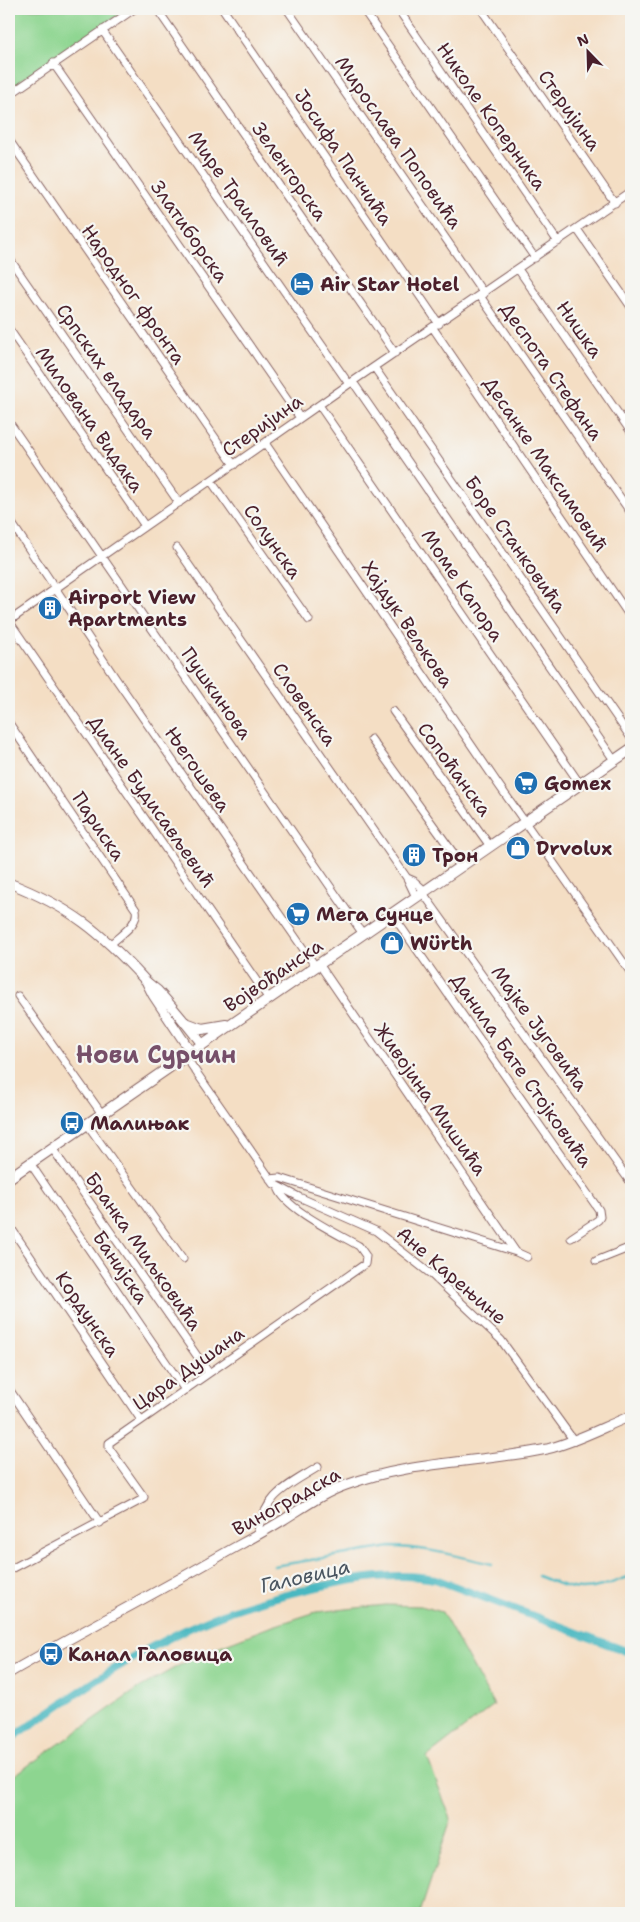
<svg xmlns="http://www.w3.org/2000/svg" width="640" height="1922" viewBox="0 0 640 1922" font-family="'Shantell Sans',sans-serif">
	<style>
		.green { fill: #8dd590; stroke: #6c7a5e }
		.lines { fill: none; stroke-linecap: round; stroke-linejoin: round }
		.stream { stroke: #49b8c1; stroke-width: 2.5 }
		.canal { stroke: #49b8c1; stroke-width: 8 }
		.minor-casing { stroke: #866261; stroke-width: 9 }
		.tertiary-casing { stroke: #866261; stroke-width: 11 }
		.secondary-casing { stroke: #866261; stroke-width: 12 }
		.minor { stroke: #fff; stroke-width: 7 }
		.tertiary { stroke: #fff; stroke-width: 9 }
		.secondary { stroke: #fff; stroke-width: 10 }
		.labels { text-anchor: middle; stroke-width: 4.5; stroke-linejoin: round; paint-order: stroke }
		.street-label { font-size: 19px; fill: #4a1f2b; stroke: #f6f6f2 }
		.poi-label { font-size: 19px; font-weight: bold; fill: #4a1f2b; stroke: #f6f6f2; text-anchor: start }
		.water-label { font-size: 20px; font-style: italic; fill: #4a5560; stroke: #f6f6f2 }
		.district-label { font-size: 24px; font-weight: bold; fill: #764f69; stroke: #f6f6f2 }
	</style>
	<rect width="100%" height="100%" fill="#f6f6f2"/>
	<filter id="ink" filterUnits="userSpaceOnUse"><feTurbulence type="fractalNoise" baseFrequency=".02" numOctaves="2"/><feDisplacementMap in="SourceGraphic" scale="10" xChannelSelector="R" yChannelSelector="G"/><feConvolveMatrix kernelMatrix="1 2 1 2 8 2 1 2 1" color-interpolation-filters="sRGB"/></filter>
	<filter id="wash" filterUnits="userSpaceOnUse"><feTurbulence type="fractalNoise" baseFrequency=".0096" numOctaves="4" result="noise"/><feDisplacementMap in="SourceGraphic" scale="20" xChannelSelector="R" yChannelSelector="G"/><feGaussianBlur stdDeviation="1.12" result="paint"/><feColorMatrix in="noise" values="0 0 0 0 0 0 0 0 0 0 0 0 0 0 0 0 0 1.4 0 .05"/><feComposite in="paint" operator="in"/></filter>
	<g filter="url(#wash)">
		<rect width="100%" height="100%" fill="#f4dec4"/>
		<path class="green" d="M9 9H128L20 81 23 85 9 95Z
			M386 1605 421 1606 442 1612 494 1705 427 1757 451 1819 420 1913H9V1779L139 1688 178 1666 215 1648 267 1628 316 1612Z"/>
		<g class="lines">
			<path class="stream" d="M274 1566 390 1547C425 1547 457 1556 492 1564
				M538 1576C552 1581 567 1589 582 1589 599 1589 616 1581 631 1576"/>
			<path class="canal" d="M9 1740C73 1696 137 1649 210 1619 246 1604 284 1594 322 1586 360 1578 397 1572 435 1579L631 1653"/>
		</g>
	</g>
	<g filter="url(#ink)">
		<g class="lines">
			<g class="minor-casing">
				<path id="minor" d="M157 9 395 353
					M223 9 439 324
					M287 9 484 294
					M363 9 535 258
					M398 9 558 242
					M481 9 615 203
					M102 30 349 384
					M53 63 300 418
					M9 95 134 9
					M9 140 234 465
					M577 229 631 307
					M9 258 179 503
					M518 269 631 432
					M480 296 631 513
					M433 328 631 618
					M9 329 145 526
					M374 367 631 738
					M353 382 614 760
					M319 405 580 784
					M9 422 363 934
					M265 443 498 784 631 973
					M211 481 309 620
					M9 519 116 679 316 967
					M177 548 407 878 416 897
					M393 711 490 846
					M9 723 136 910C139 924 121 934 111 944
					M371 739 462 865
					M407 878 414 881 425 891
					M423 893 631 1183
					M392 914 599 1210 600 1217 598 1220 571 1238
					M319 964 516 1252 527 1257
					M18 996 102 1114
					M269 999 9 621 349 384 631 191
					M185 1056 274 1184 299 1197 376 1231 432 1275 501 1340 574 1441
					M87 1124 183 1259
					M52 1148 209 1373
					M30 1163 185 1390
					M270 1179 280 1178 516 1252
					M9 1225 141 1420
					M596 1261 631 1247
					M9 1389 100 1523
					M257 1535C265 1494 286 1487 318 1467
					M9 1570 143 1499 144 1497 109 1448V1443L365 1264 366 1256 359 1246C340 1235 283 1208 278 1187"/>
			</g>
			<g class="tertiary-casing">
				<path id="tertiary" d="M9 883C70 907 100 931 144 979 148 984 154 987 158 991 174 1008 188 1026 202 1044
					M147 983 153 995 191 1052
					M9 1673C78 1633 149 1597 218 1557 239 1545 262 1533 283 1520 304 1507 323 1493 346 1485 411 1461 479 1463 547 1449 576 1442 603 1427 631 1416"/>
			</g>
			<g class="secondary-casing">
				<path id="secondary" d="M186 1023 202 1029 226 1025
					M9 1178 631 749"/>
			</g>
			<use href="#minor" class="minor"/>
			<use href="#tertiary" class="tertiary"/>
			<use href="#secondary" class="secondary"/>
		</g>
	</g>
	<defs>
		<g id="hotel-disc" transform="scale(1.25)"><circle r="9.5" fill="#1f6fb2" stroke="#f6f6f2"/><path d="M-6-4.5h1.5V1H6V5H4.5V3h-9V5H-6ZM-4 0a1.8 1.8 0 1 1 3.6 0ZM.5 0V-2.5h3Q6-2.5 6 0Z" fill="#fff"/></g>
		<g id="building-disc" transform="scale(1.25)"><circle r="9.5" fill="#1f6fb2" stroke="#f6f6f2"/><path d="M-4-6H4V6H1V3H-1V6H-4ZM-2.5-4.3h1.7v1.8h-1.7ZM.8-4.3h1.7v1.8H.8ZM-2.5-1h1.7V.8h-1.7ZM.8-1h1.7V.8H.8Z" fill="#fff"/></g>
		<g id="supermarket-disc" transform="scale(1.25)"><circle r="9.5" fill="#1f6fb2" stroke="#f6f6f2"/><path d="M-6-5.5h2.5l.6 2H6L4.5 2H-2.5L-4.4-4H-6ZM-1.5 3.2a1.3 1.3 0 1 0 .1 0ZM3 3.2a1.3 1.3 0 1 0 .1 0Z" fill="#fff"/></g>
		<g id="shop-disc" transform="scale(1.25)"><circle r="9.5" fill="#1f6fb2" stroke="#f6f6f2"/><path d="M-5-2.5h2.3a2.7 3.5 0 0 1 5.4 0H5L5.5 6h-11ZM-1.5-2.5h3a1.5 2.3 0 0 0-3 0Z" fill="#fff"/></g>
		<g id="bus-disc" transform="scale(1.25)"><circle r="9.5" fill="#1f6fb2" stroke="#f6f6f2"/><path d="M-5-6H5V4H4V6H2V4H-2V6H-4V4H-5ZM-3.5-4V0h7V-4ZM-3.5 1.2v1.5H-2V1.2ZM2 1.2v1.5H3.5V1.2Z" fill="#fff"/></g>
	</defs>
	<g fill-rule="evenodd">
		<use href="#hotel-disc" x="302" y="284"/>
		<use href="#building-disc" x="50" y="608"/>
		<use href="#supermarket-disc" x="526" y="783"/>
		<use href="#shop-disc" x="518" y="848"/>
		<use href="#building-disc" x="414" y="855"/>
		<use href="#supermarket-disc" x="298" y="914"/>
		<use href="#shop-disc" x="392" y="943"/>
		<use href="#bus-disc" x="72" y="1123"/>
		<use href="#bus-disc" x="51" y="1654"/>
	</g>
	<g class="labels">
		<g class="street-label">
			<text transform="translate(570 110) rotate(55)" y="7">Стеријина</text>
			<text transform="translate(492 116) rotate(55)" y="7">Николе Коперника</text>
			<text transform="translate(399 142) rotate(55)" y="7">Мирослава Поповића</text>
			<text transform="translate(344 157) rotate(56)" y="7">Јосифа Панчића</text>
			<text transform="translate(290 171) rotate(55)" y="7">Зеленгорска</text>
			<text transform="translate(239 198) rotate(55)" y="7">Мире Траиловић</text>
			<text transform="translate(190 231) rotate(55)" y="7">Златиборска</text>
			<text transform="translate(134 294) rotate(55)" y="7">Народног фронта</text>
			<text transform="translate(580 329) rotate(55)" y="7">Нишка</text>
			<text transform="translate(107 371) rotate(55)" y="7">Српских владара</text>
			<text transform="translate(552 371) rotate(55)" y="7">Деспота Стефана</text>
			<text transform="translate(90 419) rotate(55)" y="7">Милована Видака</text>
			<text transform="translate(262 425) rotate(-35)" y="7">Стеријина</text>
			<text transform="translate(546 464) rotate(56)" y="7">Десанке Максимовић</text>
			<text transform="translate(273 541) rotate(55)" y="7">Солунска</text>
			<text transform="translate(516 544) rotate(55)" y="7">Боре Станковића</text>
			<text transform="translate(463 585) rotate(56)" y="7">Моме Капора</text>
			<text transform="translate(408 624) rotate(56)" y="7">Хајдук Вељкова</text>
			<text transform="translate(217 693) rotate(55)" y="7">Пушкинова</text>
			<text transform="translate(305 704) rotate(55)" y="7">Словенска</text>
			<text transform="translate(198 769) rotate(55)" y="7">Његошева</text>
			<text transform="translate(455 769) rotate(54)" y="7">Сопоћанска</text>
			<text transform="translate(152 801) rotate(55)" y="7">Диане Будисављевић</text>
			<text transform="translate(99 826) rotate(56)" y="7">Париска</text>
			<text transform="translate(273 975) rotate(-34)" y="7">Војвођанска</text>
			<text transform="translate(540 1028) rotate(54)" y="7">Мајке Југовића</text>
			<text transform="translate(522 1070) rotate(55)" y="7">Данила Бате Стојковића</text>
			<text transform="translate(431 1099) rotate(55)" y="7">Живојина Мишића</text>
			<text transform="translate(144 1251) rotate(55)" y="7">Бранка Миљковића</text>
			<text transform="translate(121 1267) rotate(56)" y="7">Банијска</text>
			<text transform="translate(452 1275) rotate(41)" y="7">Ане Карењине</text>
			<text transform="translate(88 1314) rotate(56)" y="7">Кордунска</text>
			<text transform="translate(188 1368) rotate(-35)" y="7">Цара Душана</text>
			<text transform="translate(286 1501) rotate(-29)" y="7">Виноградска</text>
		</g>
		<g class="poi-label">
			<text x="320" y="291">Air Star Hotel</text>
			<text x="68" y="604">Airport View<tspan x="68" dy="22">Apartments</tspan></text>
			<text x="544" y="790">Gomex</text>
			<text x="536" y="855">Drvolux</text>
			<text x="432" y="862">Трон</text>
			<text x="316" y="921">Мега Сунце</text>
			<text x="410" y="950">Würth</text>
			<text x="90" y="1130">Малињак</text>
			<text x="68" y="1661">Канал Галовица</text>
		</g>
		<g class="water-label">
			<text transform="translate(305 1576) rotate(-13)" y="7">Галовица</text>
		</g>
		<g class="district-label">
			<text x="156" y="1063">Нови Сурчин</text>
		</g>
	</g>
	<rect width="640" height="1922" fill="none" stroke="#f6f6f2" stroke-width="30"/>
	<g transform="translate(588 52) rotate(337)" stroke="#f6f6f2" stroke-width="4" paint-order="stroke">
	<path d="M0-4L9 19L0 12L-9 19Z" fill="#4a1f2b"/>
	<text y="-8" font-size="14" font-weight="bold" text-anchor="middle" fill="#4a1f2b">N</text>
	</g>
</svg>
